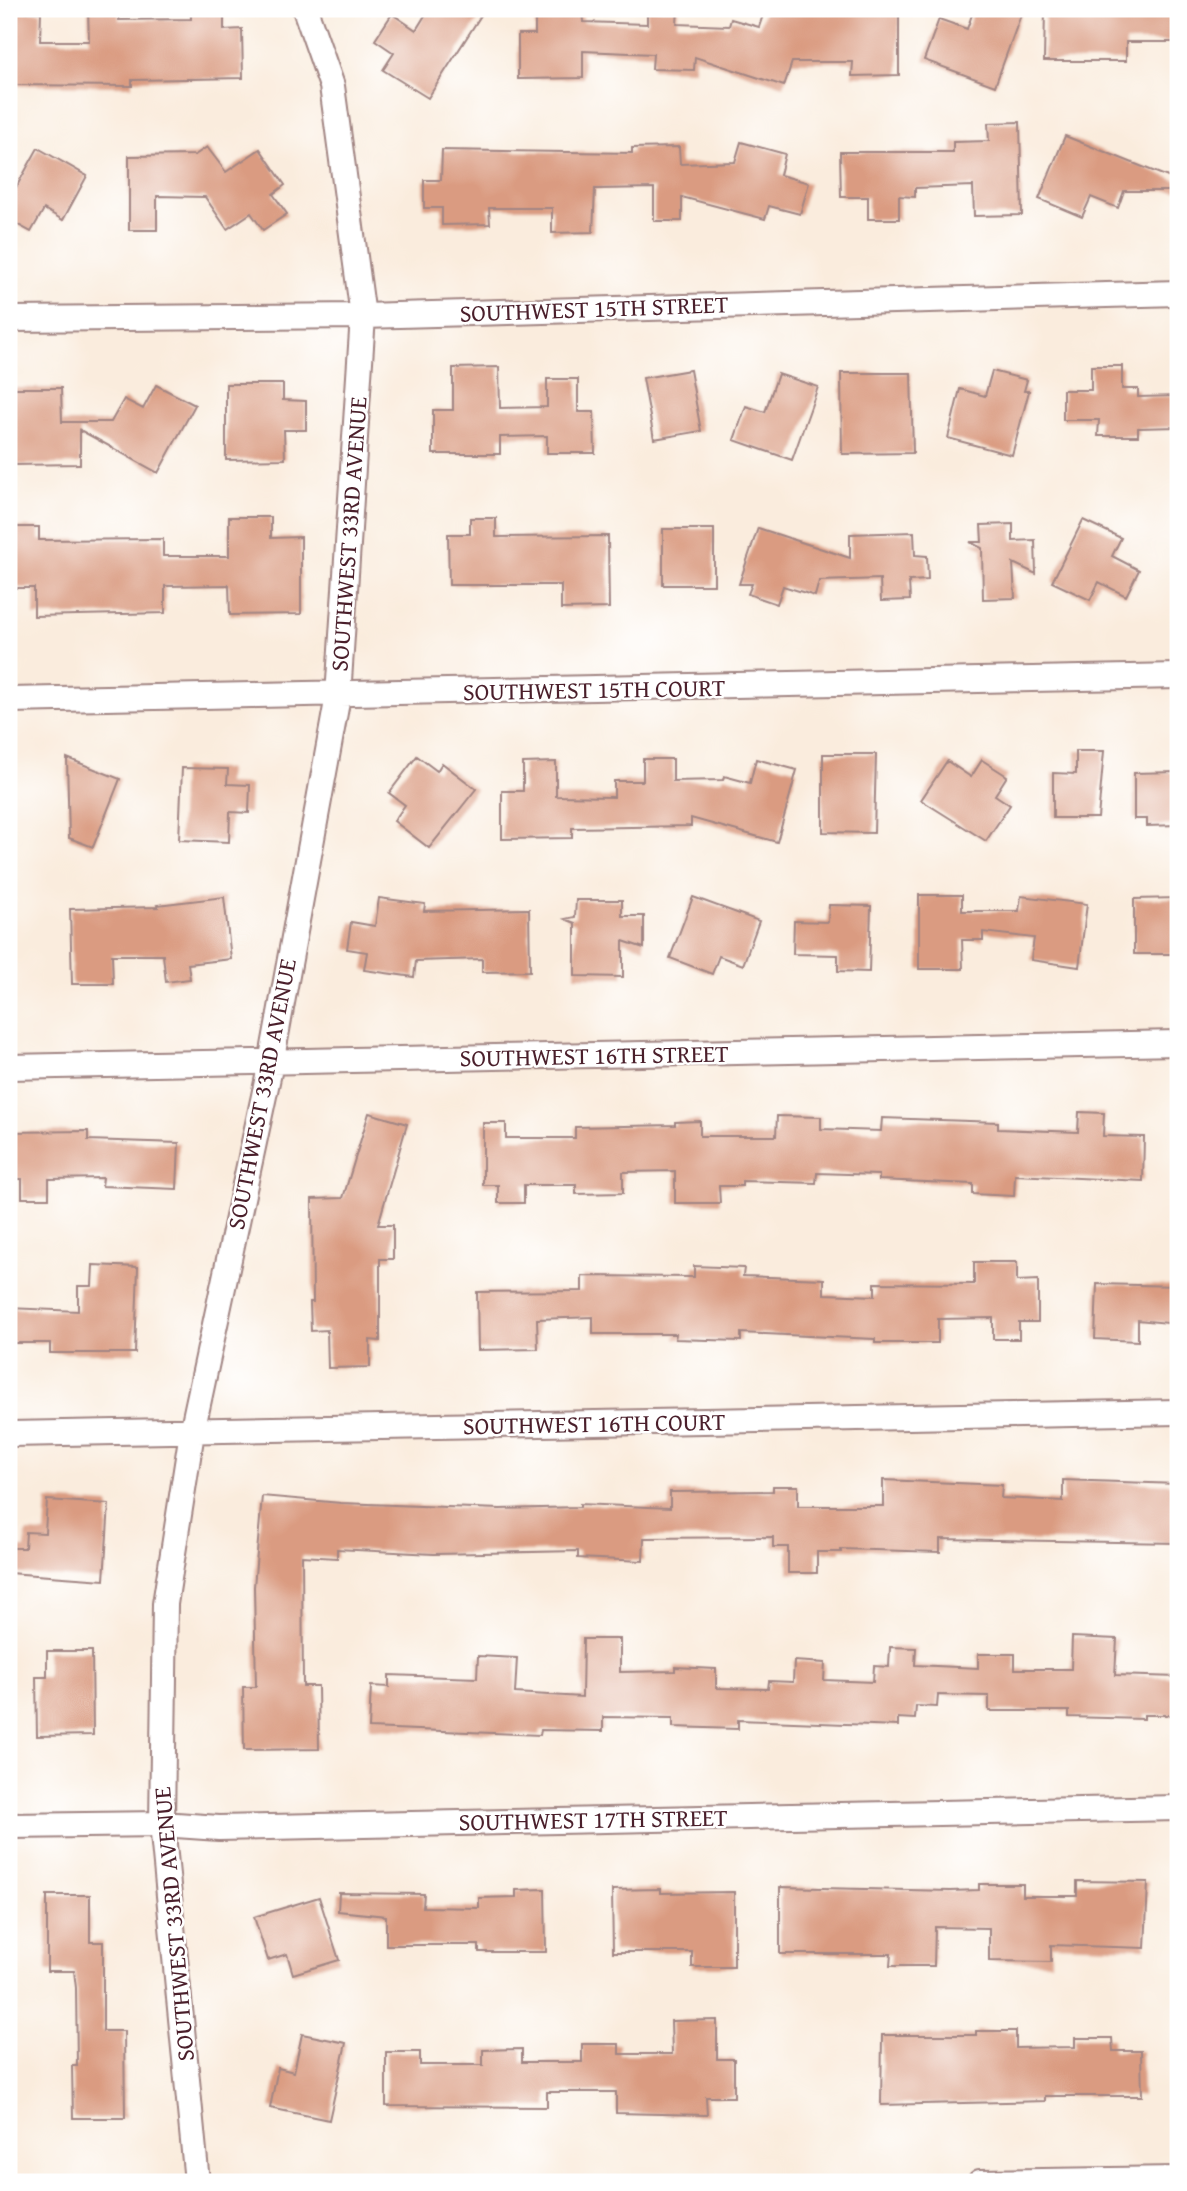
<svg xmlns="http://www.w3.org/2000/svg" width="1187" height="2191" viewBox="0 0 1187 2191" font-family="'Gentium Book Plus',serif">
	<style>
		.building { fill: #da9b81 }
		.lines { fill: none; stroke-linecap: round; stroke-linejoin: round }
		.street-casing { stroke: #a28684; stroke-width: 28 }
		.street { stroke: #fff; stroke-width: 24 }
		.labels { text-anchor: middle; stroke-width: 5; stroke-linejoin: round; paint-order: stroke }
		.street-label { font-size: 24px; fill: #4a1f2b; stroke: #fff }
	</style>
	<rect width="100%" height="100%" fill="#fff"/>
	<filter id="ink" filterUnits="userSpaceOnUse"><feTurbulence type="fractalNoise" baseFrequency=".0143" numOctaves="2"/><feDisplacementMap in="SourceGraphic" scale="14" xChannelSelector="R" yChannelSelector="G"/><feConvolveMatrix kernelMatrix="1 2 1 2 8 2 1 2 1" color-interpolation-filters="sRGB"/></filter>
	<filter id="wash" filterUnits="userSpaceOnUse"><feTurbulence type="fractalNoise" baseFrequency=".00686" numOctaves="4" result="noise"/><feDisplacementMap in="SourceGraphic" scale="28" xChannelSelector="R" yChannelSelector="G"/><feGaussianBlur stdDeviation="1.57" result="paint"/><feColorMatrix in="noise" values="0 0 0 0 0 0 0 0 0 0 0 0 0 0 0 0 0 1.4 0 .05"/><feComposite in="paint" operator="in"/></filter>
	<g filter="url(#wash)">
		<rect width="100%" height="100%" fill="#faecdd"/>
		<g id="blocks">
			<path class="building" d="M191 9H224V30L242 29 243 78 132 80V86L9 85V11L41 12 40 41H89L88 10H119V20L191 19Z
				M429 9H485L428 98 383 70 394 53 375 40 392 14 416 30Z
				M535 9H582L583 22 647 24V9H678L677 24 729 26 731 19 759 27 765 9H899V75L852 76 853 62H792L784 86 695 57 694 70 652 69 653 54 583 51V78L518 79V34H535Z
				M974 9H1023L995 86 924 60 939 19 967 29Z
				M1045 9H1178V42H1126V61H1044Z
				M1020 122 1022 215 974 216 973 186 915 188V197L899 196V219H868V197H841L840 152H953V142L989 141 988 123Z
				M1065 136 1178 181V191H1124L1118 208 1091 197 1082 217 1039 199Z
				M741 142 785 154 780 175 809 183 800 214 769 206 765 219 682 197V221H654V188L595 189 593 232 552 233V208H489L490 224 442 225V208H424V180H441L442 150 632 153V148L679 147 680 164 735 162Z
				M207 147 226 172 260 149 285 185 273 194 287 214 263 230 251 213 227 229 205 197 157 196V230H129V156L195 155Z
				M38 148 87 176 63 220 44 209 31 232 9 220V200Z
				M1091 366H1122V389H1138V397L1178 396V427L1138 428V436H1098L1099 420H1063V390H1091Z
				M499 367 500 408 547 407V379H578V412H594L595 453H547V436L500 437V454H433V410H453V368Z
				M690 370 701 431 654 439 643 378Z
				M992 371 1027 380 1024 391H1029L1012 455 948 438 960 389 985 396Z
				M841 373H911L913 453 842 454Z
				M778 374 818 387 792 460 734 440 746 406 765 412Z
				M226 384H283V400L306 401V430H284L285 459 226 460Z
				M156 385 195 405 158 473 80 430V464L12 465 11 388H61L62 422H111L124 399 143 409Z
				M229 517H271V538L301 537V614L230 615 229 585 165 586V613L34 616V588H10V527H39V540L163 539V556H229Z
				M470 518H496V537L608 536 609 608 561 609V585H449L448 534H470Z
				M1083 520 1121 538 1112 556 1139 570 1126 596 1099 582 1090 600 1052 582Z
				M1013 524V541L1035 540 1036 574 1013 563 1015 598 983 599 982 548 970 542H982L981 525Z
				M758 528 850 558V534L914 532 915 555 927 556 928 580 909 581 910 600 881 601 880 579 819 581 815 596 783 586 777 604 748 594 752 584H739Z
				M663 529H714V585H663Z
				M1076 751H1104L1098 818H1053V773L1076 774Z
				M823 754H876L874 833 823 832Z
				M417 756 437 771 442 763 476 789 429 848 394 821 405 805 389 793Z
				M67 758 120 779 93 847 69 838Z
				M643 759H673V781L723 780 724 776 750 783 756 759 797 770 777 842 691 818V826L572 828V838L502 839V791H523V763L556 762V796L614 797V781H643Z
				M982 760 1007 776 995 795 1010 805 986 841 921 800 947 761 971 777Z
				M182 768 228 769 227 784 250 785 249 813 230 812 229 842 179 840Z
				M1178 772V825L1147 826V819H1134V773Z
				M919 895H962V911H1019L1021 896 1087 904 1079 967 1031 960 1034 938 983 932V940H962L963 969H919Z
				M224 897 231 959 188 964 190 979 166 982 163 955H112L113 984H72L70 909 158 907 157 905Z
				M693 897 759 921 743 965 719 956 712 974 670 958Z
				M379 898 425 904 424 911 529 909 530 971 482 972V959L416 961 414 977 364 970 367 952 347 949 351 922 375 926Z
				M1178 898V954H1134V899Z
				M576 900H622V916H644V948L623 941V977L575 976V923L565 919 575 917Z
				M829 905 871 906 869 972 838 971V955L793 954 794 921 828 922Z
				M1079 1112 1104 1113 1103 1136 1144 1137 1143 1181 1015 1175 1014 1196 973 1194V1184L879 1180V1175L817 1173 816 1183 742 1181V1186H719L720 1203H675V1171L623 1172V1193L576 1194V1185H524V1203H498V1185H483V1123H506V1138H575V1127L675 1125V1122L700 1121V1136H776L777 1116 821 1117V1129L881 1131 882 1118 998 1122V1129L1078 1132Z
				M369 1113 407 1124 378 1225H393V1259H380V1341L370 1340V1367L328 1368 327 1330 311 1331 310 1302H313L312 1199 343 1198Z
				M88 1131V1140L179 1143 177 1189 102 1186 103 1178 49 1179V1198H22V1179H9V1132Z
				M974 1262H1017V1281L1038 1280V1322H1019V1339H993V1318L938 1319V1343H875V1339L741 1333V1341L675 1339 676 1334H593V1317L537 1319 538 1349 478 1350 477 1292 582 1291V1276L694 1277V1266L744 1268 743 1276 824 1279V1294L875 1296V1283L974 1284Z
				M93 1265 138 1267 135 1353H50V1343H9V1308L78 1311V1286H92Z
				M1097 1284 1178 1286V1324L1138 1320V1341L1095 1339Z
				M883 1480 1002 1485 1001 1498 1063 1501V1480L1178 1484V1543L940 1539V1552L841 1549V1552H817V1573H788V1547H773V1537L644 1538 643 1561 578 1558V1551L434 1554 337 1549V1558L302 1556 303 1686H318L319 1749 244 1750 243 1687H256L254 1587 262 1496 341 1503 500 1509 580 1507V1504L670 1508V1492L773 1491V1486H798V1506H883Z
				M47 1500 109 1504 104 1580 9 1573V1548H25L26 1532 45 1533Z
				M1072 1637 1117 1639 1115 1675 1178 1677V1715H1144V1719L1069 1717V1711H989V1696L938 1695 937 1707 916 1706 915 1719 898 1718V1726L738 1720V1729L673 1727V1718L603 1717V1731L541 1730 540 1735 369 1728 371 1686 389 1687V1675L477 1678 478 1656 517 1658 515 1693 582 1697 583 1639H620V1672L675 1671V1667L716 1669V1688L768 1689 769 1681 793 1682 794 1661 825 1663 824 1680 873 1682 874 1666 889 1667 890 1647 916 1648 915 1665 978 1668V1654H1015V1669H1071Z
				M47 1651H92L93 1735 37 1736 36 1677H47Z
				M1077 1881 1148 1882 1145 1948 1051 1945V1962L989 1961V1928L935 1927 934 1966H890L891 1954H780V1887L950 1891 979 1890V1884H1023V1896H1077Z
				M545 1889 546 1952H479V1945H386V1916L338 1911 339 1893 424 1894 423 1907 479 1908V1898L516 1897V1890Z
				M660 1889V1893L734 1892V1967H692V1952H613L612 1890Z
				M47 1895H90V1942H103V2031H124L125 2118H73L72 2066H77L76 1988 74 1971H47Z
				M319 1897 339 1960 293 1974 287 1954 268 1960 254 1917Z
				M717 2020V2059H734V2097H706L707 2115 616 2113V2092H547V2107L386 2106V2052H420V2065H483V2050L522 2049V2062H582V2044H619V2054H672L671 2021Z
				M976 2031H1016V2048L1075 2047V2038H1112L1113 2051H1141L1142 2096H1045V2101L881 2105 882 2035H976Z
				M302 2034 346 2043 329 2120 270 2108 278 2068 294 2072Z"/>
		</g>
	</g>
	<g filter="url(#ink)">
		<use href="#blocks" fill-opacity="0" stroke="#a28684" stroke-width="2"/>
		<g class="lines">
			<g class="street-casing">
				<path id="street" d="M9 319 363 316 1178 293
					M9 700 1178 676
					M9 1067 1178 1043
					M9 1434 1178 1412
					M9 1826 162 1824 219 1828 1178 1808
					M197 2182 162 1824 165 1604 192 1432 271 1063 338 696 363 316 332 86 305 9
					M980 2182 1178 2179"/>
			</g>
			<use href="#street" class="street"/>
		</g>
	</g>
	<g class="labels">
		<g class="street-label">
			<text transform="translate(594 309) rotate(-2)" y="8">SOUTHWEST 15TH STREET</text>
			<text transform="translate(349 534) rotate(-86)" y="8">SOUTHWEST 33RD AVENUE</text>
			<text transform="translate(594 690) rotate(-1)" y="8">SOUTHWEST 15TH COURT</text>
			<text transform="translate(594 1056) rotate(-1)" y="8">SOUTHWEST 16TH STREET</text>
			<text transform="translate(262 1094) rotate(-79)" y="8">SOUTHWEST 33RD AVENUE</text>
			<text transform="translate(594 1424) rotate(-1)" y="8">SOUTHWEST 16TH COURT</text>
			<text transform="translate(593 1820) rotate(-1)" y="8">SOUTHWEST 17TH STREET</text>
			<text transform="translate(174 1924) rotate(-95)" y="8">SOUTHWEST 33RD AVENUE</text>
		</g>
	</g>
	<rect width="1187" height="2191" fill="none" stroke="#fff" stroke-width="35"/>
</svg>
